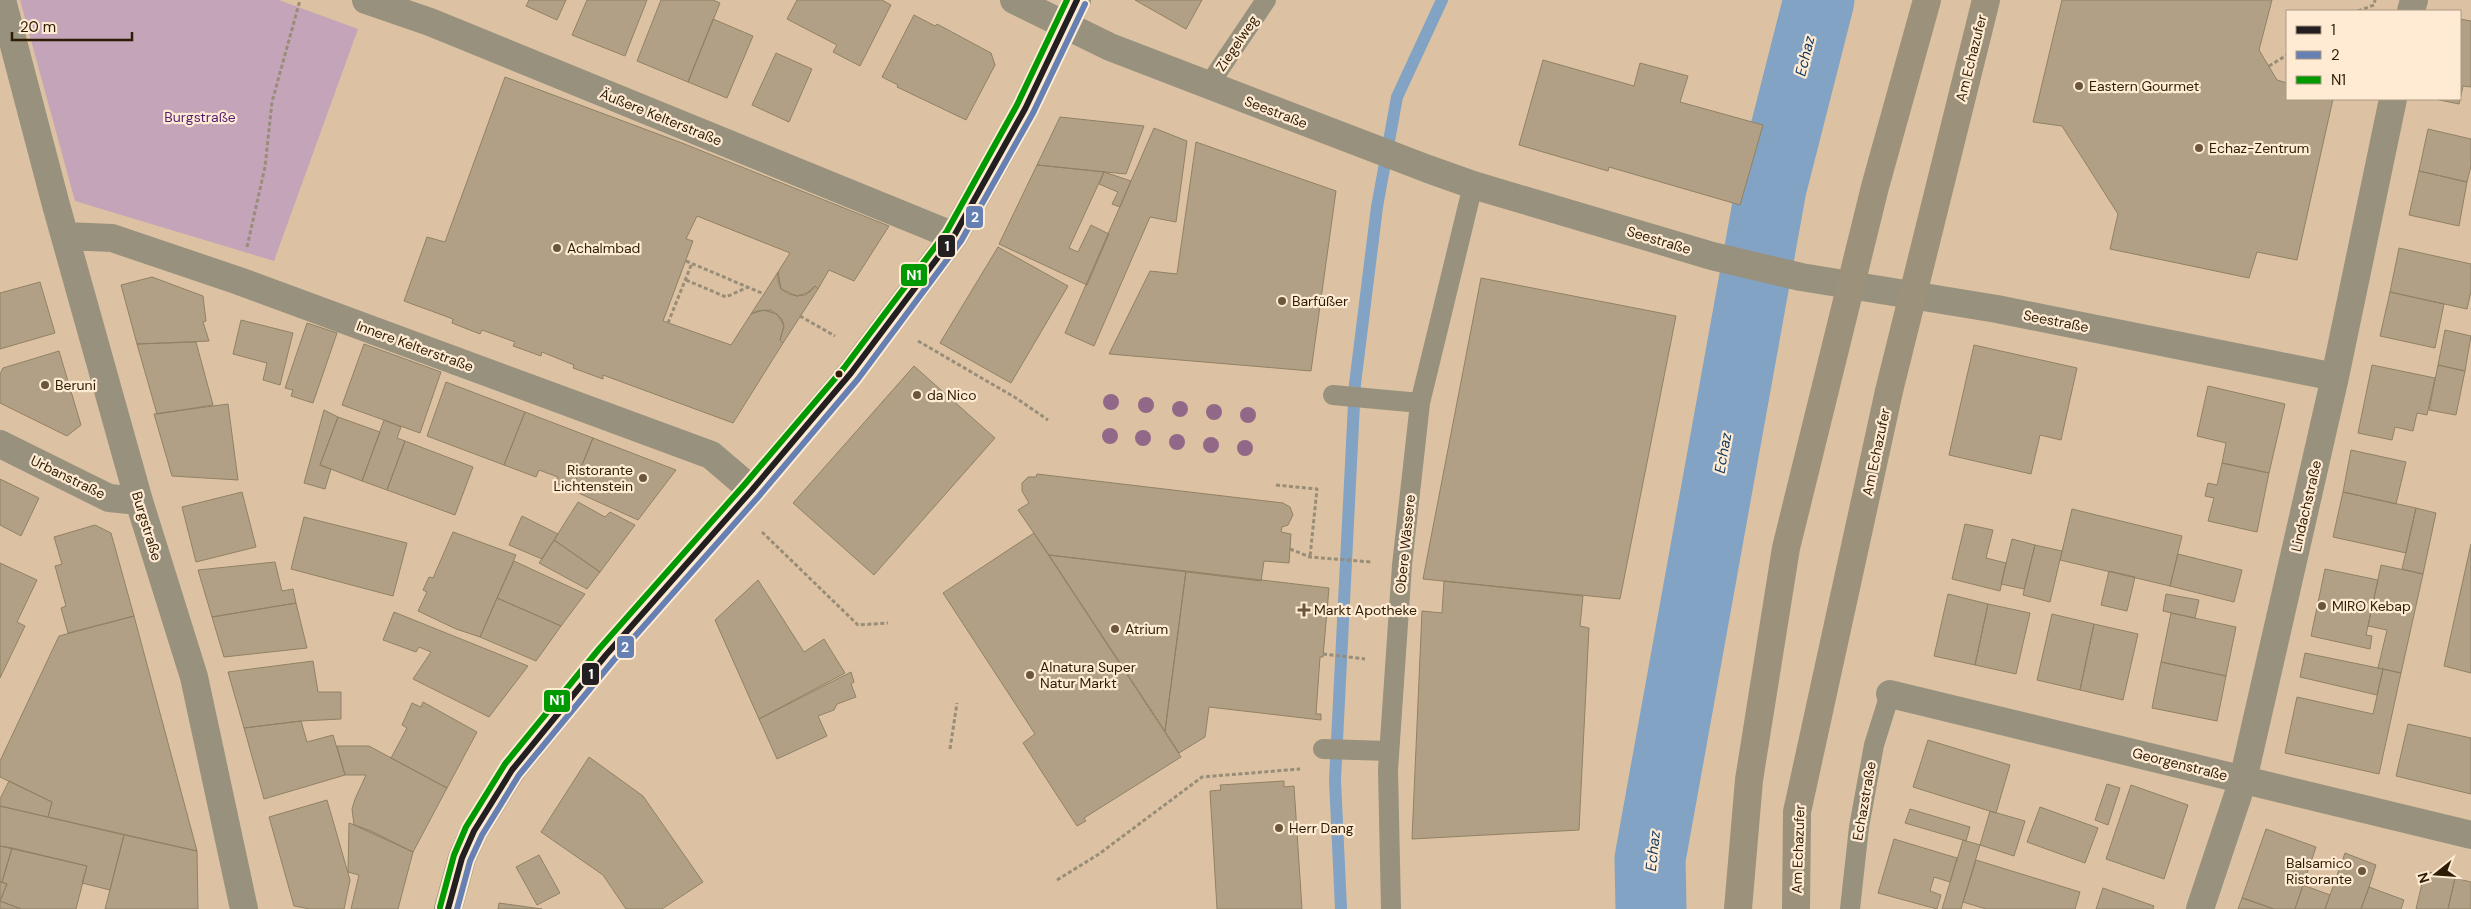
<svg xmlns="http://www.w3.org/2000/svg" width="2471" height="909" viewBox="0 0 2471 909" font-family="'DM Sans',sans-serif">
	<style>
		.green { fill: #c4a4b9 }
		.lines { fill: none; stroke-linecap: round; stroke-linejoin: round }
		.stream { stroke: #82a3c4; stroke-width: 12 }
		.river { stroke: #82a3c4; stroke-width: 71 }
		.building { fill: #b1a085; stroke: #918164 }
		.path { stroke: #988d79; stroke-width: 3; stroke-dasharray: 4 2.5; stroke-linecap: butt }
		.service { stroke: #97917e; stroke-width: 20 }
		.minor { stroke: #97917e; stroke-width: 28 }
		.primary { stroke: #9c917a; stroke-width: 28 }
		.bus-1-casing { stroke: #ffebd4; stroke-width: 10 }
		.bus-2-casing { stroke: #ffebd4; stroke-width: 10 }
		.bus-3-casing { stroke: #ffebd4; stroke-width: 10 }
		.bus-1 { stroke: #231f20; stroke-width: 6 }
		.bus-2 { stroke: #6680b3; stroke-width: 6 }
		.bus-3 { stroke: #090; stroke-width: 6 }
		.tree { fill: #926888 }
		.poi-dot { fill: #6b563b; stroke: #ffebd4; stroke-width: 2 }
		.bus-dot { fill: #2e1c04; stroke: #ffebd4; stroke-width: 2 }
		.labels { text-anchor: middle; stroke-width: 4.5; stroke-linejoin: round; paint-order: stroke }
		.street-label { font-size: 14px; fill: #2e1c04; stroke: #ffebd4 }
		.poi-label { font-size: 14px; fill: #2e1c04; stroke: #ffebd4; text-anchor: start }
		.park-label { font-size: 14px; fill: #551f73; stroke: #ffebd4 }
		.water-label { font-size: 15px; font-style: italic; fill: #0a355d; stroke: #ffebd4 }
		.line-badge { stroke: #ffebd4; stroke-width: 2 }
		.badge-label { font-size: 14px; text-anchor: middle; font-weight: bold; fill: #fff }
	</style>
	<rect width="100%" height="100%" fill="#dcc2a2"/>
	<path class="green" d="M20 0H279L358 29 274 261 75 201Z"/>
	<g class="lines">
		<path class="stream" d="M1341 909 1335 780 1355 384 1377 207 1397 97 1442 0"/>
		<path class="river" d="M1651 909 1650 859 1771 188 1819 0"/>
	</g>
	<path class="building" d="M529 0H566L557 20 526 6Z
		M587 0H647L625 56 572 35Z
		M661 0H713L720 3 688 82 637 61Z
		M797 0H882L891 5 860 66 833 52 837 45 787 19Z
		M1135 0H1202L1186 29Z
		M2062 0H2272L2259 50 2277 80 2287 83V99H2333L2297 260 2257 252 2249 278 2110 249 2118 214 2062 126 2033 122Z
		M914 15 935 26 937 24 991 53 995 65 966 120 897 87 898 85 882 77Z
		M713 19 753 36 727 98 688 82Z
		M2460 19 2471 21V87L2463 86 2459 104 2435 99H2460Z
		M776 53 812 69 789 122 752 105Z
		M1543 60 1634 86 1640 63 1688 76 1680 102 1763 125 1740 205 1609 167 1608 171 1519 145Z
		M505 77 682 143 889 226 854 281 829 270 818 289 815 286 810 292 797 296 781 289 778 281V272L790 253 697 216 686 239 693 241 663 321 731 345 751 314 757 311 771 310 782 319 784 326 780 340 783 343 733 423 603 375V379L573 368 574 365 542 352 541 356 513 346 515 342 482 330 480 334 452 323 453 319 404 301 427 237 445 242Z
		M1060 117 1144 126 1126 174 1037 165Z
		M1154 128 1187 141 1176 222 1150 217 1094 346 1065 333Z
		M2428 129 2471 139V166L2467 182 2419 171Z
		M1196 142 1336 191 1311 371 1109 354 1150 271 1177 274Z
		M1037 165 1104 172 1069 248 1078 252 1091 225 1109 234 1087 285 999 244Z
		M2419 171 2467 182 2459 226 2409 215Z
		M1104 172 1131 181 1120 207 1112 204 1118 192 1099 184Z
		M998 247 1068 286 1011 383 940 343Z
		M2399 248 2471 264V291L2467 309 2390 292Z
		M778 272 781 289 789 294 797 296 805 295 815 286 818 289 783 343 780 340 784 326 777 314 763 310 751 314Z
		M152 277 203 296 206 321 203 322 209 341 137 344 121 285Z
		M1481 278 1676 316 1620 599 1423 579Z
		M40 282 55 333 0 349V293Z
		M2390 292 2444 304 2435 348 2380 336Z
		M241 320 293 333 280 385 263 380 267 363 233 354Z
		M307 323 337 333 313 403 291 396 293 390 285 388Z
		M2445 330 2471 336 2465 371 2438 365Z
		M196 342 213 405 157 414 137 344Z
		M364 344 441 372 420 433 342 405Z
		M1974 345 2077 368 2061 440 2040 435 2031 474 1949 455Z
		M59 351 81 425 67 436 0 403V374L3 368Z
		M2372 365 2435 378 2427 415 2417 413 2413 431 2395 427 2392 440 2358 433Z
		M2438 365 2465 371 2456 415 2429 410Z
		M914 366 995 438 874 575 793 503Z
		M446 382 525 412 504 465 427 436Z
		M2208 386 2285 404 2269 473 2222 463 2226 443 2197 436Z
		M228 404 238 480 172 476 154 414Z
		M324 410 338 417 320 465 331 469 325 489 304 483Z
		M525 412 593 438 572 490 555 483 558 477 539 470 536 477 504 465Z
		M338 417 380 432 362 481 320 465Z
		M384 420 401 427 397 438 405 441 387 490 362 481Z
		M593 438 676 470 638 520 572 490Z
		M405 441 473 467 455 515 387 490Z
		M2351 450 2406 462 2396 504 2343 492Z
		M2222 463 2269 473 2257 532 2208 521 2214 498 2205 496 2208 483 2217 485Z
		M1037 474 1283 503 1290 507 1293 515 1288 525 1282 527 1281 532 1291 534 1289 563 1264 561 1261 581 1049 555 1018 510 1029 503 1022 491V483L1028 477H1036Z
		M0 479 39 498 21 536 0 525Z
		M242 492 256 547 196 562 182 507Z
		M2343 492 2416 508 2406 553 2333 537Z
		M578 502 605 517 610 512 635 525 600 572 554 540Z
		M2416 508 2436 513 2423 574 2402 569Z
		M2072 509 2182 536 2170 586 2060 560Z
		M522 516 558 534 542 559 509 545Z
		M304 517 407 543 393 596 291 569Z
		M1965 524 1993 530 1986 558 2006 563 2000 591 1952 579Z
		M95 525 111 533 134 616 68 633 61 608 66 606 55 566 62 564 54 537Z
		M453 532 516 555 480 637 456 629 418 611 427 592 423 590 429 577 433 578Z
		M1034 533 1181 757 1084 818 1086 821 1077 826 1023 743 1035 734 943 593Z
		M2012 539 2035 545 2024 589 2001 584Z
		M554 540 600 572 587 589 539 563Z
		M2471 544V673L2444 666Z
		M2035 545 2062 551 2050 602 2023 595Z
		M2178 554 2242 570 2234 602 2170 586Z
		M1049 555 1186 571 1165 731Z
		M514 561 585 594 561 626 497 598Z
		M275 562 282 591 293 589 296 603 212 617 198 570Z
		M0 563 37 580 17 622 25 626 0 678Z
		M2381 565 2423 574 2401 673 2378 668 2387 630 2368 626Z
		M2325 569 2378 580 2366 635 2372 636 2370 649 2311 636Z
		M1186 571 1329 588 1323 657H1320L1316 714H1321V720L1209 707 1205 737 1179 753 1165 731Z
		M2109 571 2135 577 2127 611 2101 605Z
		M758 580 804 652 824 639 845 673 759 719 715 620Z
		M1444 581 1583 596 1580 626 1589 628 1579 830 1412 839 1422 611 1442 613Z
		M1948 594 1988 604 1975 665 1934 656Z
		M2166 594 2199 600 2195 618 2163 611Z
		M497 598 561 626 536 661 480 637Z
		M296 603 307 648 224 657 212 617Z
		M1988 604 2030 613 2016 674 1975 665Z
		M394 612 528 666 489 717 413 679 431 652 419 647 416 652 383 640Z
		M2171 613 2236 627 2226 676 2161 662Z
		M2052 614 2094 624 2080 690 2037 680Z
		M134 616 197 851 48 817 52 802 0 777V761L59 636Z
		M2094 624 2138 634 2123 700 2080 690Z
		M2305 653 2383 669 2377 695 2300 677Z
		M313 661 318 692H341V719L301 721 244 728 228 672Z
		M2161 662 2226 676 2217 721 2152 708Z
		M2383 669 2401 673 2379 774 2285 753 2297 697 2373 714Z
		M851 672 854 682 851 684 856 697 837 704 834 710 818 716 827 736 777 759 759 719Z
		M423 702 477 732 447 788 391 758 407 728 402 725 412 703 421 707Z
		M301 721 307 742 333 735 345 775 264 799 244 728Z
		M2408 724 2471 738V794L2396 776Z
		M1928 740 2010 765 1996 813 1913 787Z
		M337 746H369L447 788 413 852 354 825 352 809 355 799 366 775H345Z
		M589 757 643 796 703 882 662 909H626L603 875 541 832Z
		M9 781 52 802 48 817 0 806V799Z
		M1284 781V787L1294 786 1302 909H1217L1210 791 1221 790 1220 785Z
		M2107 784 2120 788 2108 825 2095 820Z
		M2131 785 2188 805 2164 879 2106 859Z
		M327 800 350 880 344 909H310L294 906 269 817Z
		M0 806 124 835 110 890 82 883 87 866 0 846Z
		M2040 807 2098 828 2085 863 2027 842Z
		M1910 809 1970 827 1966 841 1905 823Z
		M1990 811 2025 821 2014 856 1980 845Z
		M349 823 371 831 413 852 398 909H351L359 875 348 872Z
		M2266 829 2316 847 2295 909H2274L2242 898Z
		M124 835 197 851 198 909H105Z
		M1894 839 1957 858 1950 882 1934 877 1930 891 1941 895 1937 909 1878 893Z
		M1963 840 1980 845 1963 902 1961 909H1942Z
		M0 846 12 848 2 882H0Z
		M12 848 87 866 76 909H21L0 901 7 884 2 882Z
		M2345 853 2376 865 2369 887 2361 909H2325Z
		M539 855 560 893 537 905 516 867Z
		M1976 860 2080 892 2075 909H1986L1963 902Z
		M2425 871 2455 878 2448 909H2416Z
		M2455 878 2471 882V909H2448Z
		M0 882 7 884 0 901Z
		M2303 885 2330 895 2325 909H2295Z
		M2369 887 2404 900 2401 909H2361Z
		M2103 888 2154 906 2153 909H2096Z
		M2242 898 2246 899 2274 909H2238Z
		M0 901 21 909H0Z
		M499 903 542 909H498Z"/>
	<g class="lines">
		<path class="path" d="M2358 11 2374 5 2375 0
			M2269 66 2287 55
			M247 247 265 167 272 102 300 0
			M686 261 764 294
			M686 280 726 297 748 287
			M800 316 835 336
			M668 323 692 263
			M918 341 1016 398 1048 420
			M1276 485 1317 489 1310 557
			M762 532 858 625 888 623
			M1290 549 1310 557 1371 562
			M1323 654 1365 659
			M950 749 957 703
			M1057 880 1099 854 1202 777 1300 769"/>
		<path class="service" d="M1208 86 1266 0
			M1333 395 1420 403
			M1323 749 1389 751
			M1391 909 1388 770 1402 565 1420 403 1473 185
			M1850 909 1859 827 1874 745 1890 694"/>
		<path class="minor" d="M2 0 56 205 139 501 194 677 244 909
			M366 0 430 22 954 236
			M1014 0 1110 47 1428 169 1473 185 1712 256 1801 277 1997 309 2335 377
			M2411 11 2414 0
			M65 236 112 238 239 281 711 455 752 490
			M0 444 109 498 139 501
			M1890 694 2471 835
			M448 909 462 858 474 831 512 770 606 655 752 490 851 373 954 236 1025 109 1077 0
			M2200 909 2243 780 2335 377 2393 99"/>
		<path class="primary" d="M1738 909 1749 780 1786 548 1875 187 1927 0
			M1796 909 1797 812 1889 391 1986 0"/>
		<g class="bus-1-casing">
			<path id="bus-1" d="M448 909 462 858 474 831 512 770 606 655 752 490 851 373 954 236 1025 109 1077 0"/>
		</g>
		<g class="bus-2-casing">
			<path id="bus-2" d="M457 909 470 861 482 835 519 775 613 661 759 496 858 379 961 241 1033 113 1085 4"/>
		</g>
		<g class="bus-3-casing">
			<path id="bus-3" d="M440 907 454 855 466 827 505 764 599 649 745 484 844 368 947 231 1017 105 1067 0"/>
		</g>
		<use href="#bus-1" class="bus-1"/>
		<use href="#bus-2" class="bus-2"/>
		<use href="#bus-3" class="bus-3"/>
	</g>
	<g class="tree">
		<circle cx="1111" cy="402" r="8"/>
		<circle cx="1146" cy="405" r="8"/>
		<circle cx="1180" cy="409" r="8"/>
		<circle cx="1214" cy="412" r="8"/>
		<circle cx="1248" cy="415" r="8"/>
		<circle cx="1110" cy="436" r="8"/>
		<circle cx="1143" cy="438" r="8"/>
		<circle cx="1177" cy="442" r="8"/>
		<circle cx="1211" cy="445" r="8"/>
		<circle cx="1245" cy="448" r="8"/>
	</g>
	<g class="poi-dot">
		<circle cx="2079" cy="86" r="5"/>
		<circle cx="2199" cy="148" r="5"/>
		<circle cx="557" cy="248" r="5"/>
		<circle cx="1282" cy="301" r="5"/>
		<circle cx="45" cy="385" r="5"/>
		<circle cx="917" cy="395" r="5"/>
		<circle cx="643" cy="478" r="5"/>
		<circle cx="2322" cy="606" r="5"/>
		<path d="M1301.5 602.5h5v5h5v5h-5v5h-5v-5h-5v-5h5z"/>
		<circle cx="1115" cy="629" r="5"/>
		<circle cx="1030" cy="675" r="5"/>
		<circle cx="1279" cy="828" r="5"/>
		<circle cx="2362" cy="871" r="5"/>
	</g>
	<circle class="bus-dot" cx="839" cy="374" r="4.5"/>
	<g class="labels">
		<g class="street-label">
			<text transform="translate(1237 43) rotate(-56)" y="5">Ziegelweg</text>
			<text transform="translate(1971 58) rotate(-76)" y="5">Am Echazufer</text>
			<text transform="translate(1276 112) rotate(21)" y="5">Seestraße</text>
			<text transform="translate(661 117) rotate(22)" y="5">Äußere Kelterstraße</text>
			<text transform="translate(1659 240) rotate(17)" y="5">Seestraße</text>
			<text transform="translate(2056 321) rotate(11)" y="5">Seestraße</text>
			<text transform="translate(415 346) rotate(20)" y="5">Innere Kelterstraße</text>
			<text transform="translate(1876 452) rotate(-78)" y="5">Am Echazufer</text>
			<text transform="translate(68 477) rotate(26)" y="5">Urbanstraße</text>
			<text transform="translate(2306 506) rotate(-77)" y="5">Lindachstraße</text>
			<text transform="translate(147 526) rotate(73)" y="5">Burgstraße</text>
			<text transform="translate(1405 544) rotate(-84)" y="5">Obere Wässere</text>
			<text transform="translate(2180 764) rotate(14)" y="5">Georgenstraße</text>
			<text transform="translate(1864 801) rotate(-80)" y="5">Echazstraße</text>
			<text transform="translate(1798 849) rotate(-88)" y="5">Am Echazufer</text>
		</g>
		<g class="poi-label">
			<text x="2089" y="91">Eastern Gourmet</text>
			<text x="2209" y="153">Echaz-Zentrum</text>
			<text x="567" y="253">Achalmbad</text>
			<text x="1292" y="306">Barfüßer</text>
			<text x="55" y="390">Beruni</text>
			<text x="927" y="400">da Nico</text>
			<text x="633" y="475" text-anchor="end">Ristorante<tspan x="633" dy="16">Lichtenstein</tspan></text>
			<text x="2332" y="611">MIRO Kebap</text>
			<text x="1314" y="615">Markt Apotheke</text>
			<text x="1125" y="634">Atrium</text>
			<text x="1040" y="672">Alnatura Super<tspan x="1040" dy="16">Natur Markt</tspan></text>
			<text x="1289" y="833">Herr Dang</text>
			<text x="2352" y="868" text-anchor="end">Balsamico<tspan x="2352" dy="16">Ristorante</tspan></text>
		</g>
		<g class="park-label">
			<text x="200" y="122">Burgstraße</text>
		</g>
		<g class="water-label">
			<text transform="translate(1805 56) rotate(-76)" y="5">Echaz</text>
			<text transform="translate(1723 453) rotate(-80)" y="5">Echaz</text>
			<text transform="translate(1653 851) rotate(-84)" y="5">Echaz</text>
		</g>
	</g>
	<g class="line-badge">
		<rect x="965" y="205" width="19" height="24" rx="5" fill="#6680b3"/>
		<rect x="937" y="234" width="19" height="24" rx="5" fill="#231f20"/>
		<rect x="900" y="263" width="28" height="24" rx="5" fill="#090"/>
		<rect x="616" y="635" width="19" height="24" rx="5" fill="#6680b3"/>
		<rect x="581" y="662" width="19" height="24" rx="5" fill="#231f20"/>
		<rect x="543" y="689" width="28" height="24" rx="5" fill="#090"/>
	</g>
	<g class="badge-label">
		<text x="975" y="222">2</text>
		<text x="947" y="251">1</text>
		<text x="914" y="280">N1</text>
		<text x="625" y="652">2</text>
		<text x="591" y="679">1</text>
		<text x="557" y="705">N1</text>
	</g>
	<rect x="2286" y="10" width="175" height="90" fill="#ffebd4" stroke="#ab9881"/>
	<rect x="2296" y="26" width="25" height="8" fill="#231f20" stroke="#ab9881"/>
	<text x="2331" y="35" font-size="15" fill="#2e1c04">1</text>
	<rect x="2296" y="51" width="25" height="8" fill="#6680b3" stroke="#ab9881"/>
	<text x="2331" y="60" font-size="15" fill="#2e1c04">2</text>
	<rect x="2296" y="76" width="25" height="8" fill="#009900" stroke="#ab9881"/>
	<text x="2331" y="85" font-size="15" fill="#2e1c04">N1</text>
	<g transform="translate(2436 874) rotate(253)" stroke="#ffebd4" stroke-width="4" paint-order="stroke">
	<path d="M0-4L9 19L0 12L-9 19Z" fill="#2e1c04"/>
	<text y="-8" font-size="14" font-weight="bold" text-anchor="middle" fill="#2e1c04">N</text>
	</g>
	<path d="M12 32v8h120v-8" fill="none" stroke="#2e1c04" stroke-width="2.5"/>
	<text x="20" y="32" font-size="15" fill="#2e1c04" stroke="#ffebd4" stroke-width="4" paint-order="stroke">20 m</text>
</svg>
